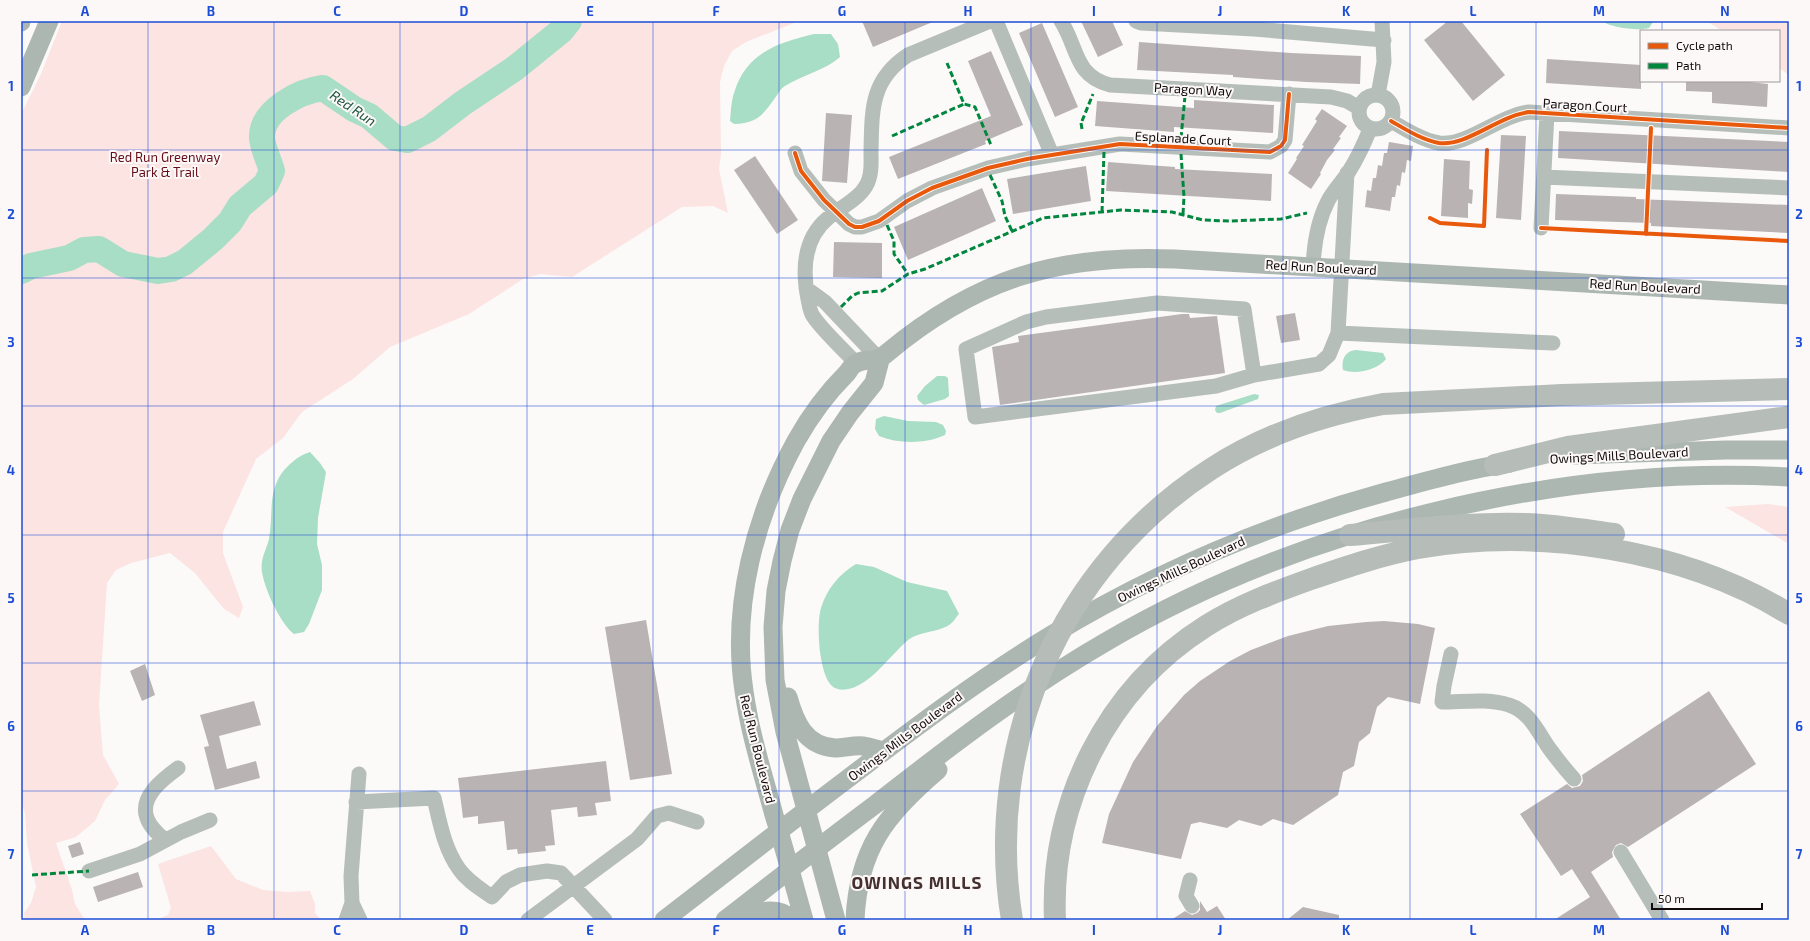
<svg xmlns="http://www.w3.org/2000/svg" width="1810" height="941" viewBox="0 0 1810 941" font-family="'Exo 2',sans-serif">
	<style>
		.green { fill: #fbe4e2 }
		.water { fill: #a8ddc6 }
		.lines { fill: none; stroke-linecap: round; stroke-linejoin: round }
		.river { stroke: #a8ddc6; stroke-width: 26 }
		.building { fill: #b9b4b3 }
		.minor { stroke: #b5beb9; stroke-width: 15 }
		.major { stroke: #adb7b2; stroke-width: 19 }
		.highway { stroke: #b6bdb9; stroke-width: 22 }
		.quiet { stroke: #00873e; stroke-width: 3; stroke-dasharray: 6 3; stroke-linecap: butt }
		.cycleway-casing { stroke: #fdf8f8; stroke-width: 6 }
		.cycleway { stroke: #e8590c; stroke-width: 4 }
		.grid { fill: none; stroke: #1d4ed8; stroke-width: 1; stroke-opacity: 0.55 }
		.labels { text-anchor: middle; stroke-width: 4; stroke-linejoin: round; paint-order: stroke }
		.street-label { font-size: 13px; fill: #130b0b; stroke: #fdf8f8 }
		.park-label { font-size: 13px; fill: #650d17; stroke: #fdf8f8 }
		.water-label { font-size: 14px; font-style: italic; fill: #1c5741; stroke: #fdf8f8 }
		.district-label { font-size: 17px; font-weight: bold; letter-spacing: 1px; fill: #43302f; stroke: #fdf8f8 }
		.neatline { fill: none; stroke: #1d4ed8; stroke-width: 1.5 }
		.grid-label { font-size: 13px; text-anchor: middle; font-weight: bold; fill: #1d4ed8 }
	</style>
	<rect width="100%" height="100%" fill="#fcf9f9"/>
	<path class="green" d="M62 21H799L746 42 732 51 724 66 720 82 721 154 719 169 728 213 713 206 682 207 572 277 540 274 523 279 469 314 390 347 353 379 302 412 283 438 256 459 223 532V553L243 607 239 618 224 609 195 573 170 553 131 563 116 570 107 583 99 705 103 755 119 784 105 800 95 821 76 837 56 843 72 890 75 904 85 920H25L24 913 31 903 36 887 27 843 25 813 21 801V114L41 74Z
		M1707 21H1789V75L1779 68V31H1722Z
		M1768 504 1789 507V544L1725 507Z
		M211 846 236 879 263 890 288 892 310 891 315 904V913L321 920H156L168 915 171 908 158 864Z"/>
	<path class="water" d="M1602 21H1653V22L1649 28C1639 31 1611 28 1602 21Z
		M814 34H831L838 44 840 57C826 70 802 75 785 86 781 88 778 94 775 98 762 116 757 123 734 124L730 121C731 112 731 102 734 93 746 53 777 43 814 34Z
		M1356 350 1383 353 1386 359C1377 370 1356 375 1343 370 1341 360 1345 351 1356 350Z
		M937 376H945L948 378 949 396 945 399 924 405 918 400 917 396 925 386Z
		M1254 394 1259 395 1258 399 1220 413H1217L1215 410 1216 406Z
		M884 416 908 421 936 422 943 425 946 431 945 435C926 444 898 444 879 436L875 429 876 419Z
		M310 452 320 463 326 472 318 518 317 544 322 565V590L309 624 304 632 294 634C280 623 265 590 262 572 260 559 266 551 269 539 274 511 266 486 290 464 297 458 301 455 310 452Z
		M856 564 874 567 907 582 947 591 959 614C956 617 953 623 949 625 937 633 918 631 907 641 892 654 875 678 857 686 850 690 837 692 831 685 819 672 816 625 821 608 827 589 839 574 856 564Z"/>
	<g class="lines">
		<path class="river" d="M21 271 31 266 69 258 84 250 99 249 123 264 158 271 171 269 185 262 213 239 230 222 240 206 266 184 272 171C269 160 263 149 262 138 261 110 300 91 323 88L354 109 369 116 395 138 407 140 429 129 463 103 514 69 561 31 569 21"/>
	</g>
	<path class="building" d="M862 21H935L873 47Z
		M1081 21H1112L1123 45 1098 57Z
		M1448 21H1461L1505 75 1473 101 1424 40Z
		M1042 23 1078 107 1055 117 1019 33Z
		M1139 42 1291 53 1361 56 1360 84 1306 82 1233 77V75L1137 70Z
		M991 51 1023 125 985 141 986 144 898 179 889 157 991 116 968 61Z
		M1547 59 1641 65V89L1546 83Z
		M1686 81H1740L1768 84 1767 107 1712 103V92L1686 91Z
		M1194 100 1274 105 1273 133 1174 127V132L1095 126 1097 101 1194 108Z
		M1322 109 1347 126 1339 137 1341 138 1333 149 1335 150 1327 160 1320 173 1321 174 1311 189 1288 173 1297 159 1296 158 1304 146 1302 145 1317 121 1315 119Z
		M826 113 852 115 847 183 822 181Z
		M1559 131 1789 142V172L1558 158Z
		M1501 135 1526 136 1521 220 1496 218Z
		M1389 142 1413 146 1411 161 1407 160 1405 173 1402 172 1400 186 1397 185 1395 197H1392L1390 211 1365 207 1367 190 1371 191 1373 178H1376L1378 165 1382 166 1384 153H1387Z
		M755 156 798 220 777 234 734 170Z
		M1444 159 1470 161 1469 189 1473 190 1472 204 1468 203V218L1441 216Z
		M1108 162 1175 167V169L1272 174 1271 201 1106 191Z
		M1086 166 1091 201 1013 214 1007 179Z
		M982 188 996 221 908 260 894 227Z
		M1556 194 1636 197V199L1789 205V233L1651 226V223L1555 220Z
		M834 242 882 243V278L833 277Z
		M1295 313 1300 340 1281 343 1276 316Z
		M1182 314H1189L1190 318 1217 316 1225 373 1000 405 992 347 1019 342 1018 336Z
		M646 620 672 774 630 780 605 627Z
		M1384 621 1418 624 1435 628 1420 704 1388 697 1377 707 1370 733 1359 742 1354 766 1343 772 1338 795 1293 825 1273 819 1261 826 1239 820 1227 828 1200 822 1191 824 1181 859 1102 843 1109 814 1133 762 1157 726 1184 695 1200 681 1230 661 1251 650 1288 636 1328 626 1366 622Z
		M145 664 155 695 142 701 130 671Z
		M1709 691 1756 764 1628 847 1621 843 1616 845 1612 852 1613 857 1591 872 1621 920H1554L1590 897 1572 869 1561 876 1520 814 1567 784 1572 788 1580 786 1583 781 1582 775Z
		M254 701 261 725 219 736 227 769 256 761 260 778 215 790 204 747 209 746 200 715Z
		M606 761 611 801 595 803 597 815 578 817 577 807 551 810 555 845 545 846 546 851 518 854 517 849 507 850 504 821 478 824V816L463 818 458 778Z
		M80 842 84 854 72 858 68 846Z
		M138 872 143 887 98 902 93 887Z
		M1200 901 1207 912 1217 906 1226 920H1171L1185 911 1192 915 1197 913 1200 910Z
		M1303 907 1339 915V920H1287Z"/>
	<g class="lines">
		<path class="minor" d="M996 21 1052 155
			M1061 21C1078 47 1074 76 1110 85L1331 97 1347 101 1359 108
			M1136 21 1141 23 1254 29 1384 40
			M1359 112a17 17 0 1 1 34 0a17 17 0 1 1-34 0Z
			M1378 95 1384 62 1382 21
			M1391 121C1405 129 1422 140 1439 143 1466 147 1498 116 1529 112L1789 128
			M795 153 801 171 824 200 849 224 855 227H862L879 221 907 201 932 188 988 168 1027 159 1120 144 1270 152 1281 146 1285 140 1289 94
			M1544 177 1789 188
			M1541 228 1547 113
			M1313 267C1314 244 1317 222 1328 201 1333 191 1342 182 1348 173 1357 159 1364 144 1370 129
			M806 288 825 302 880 360
			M1157 303 1244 309 1254 375 1216 386 975 417 966 349 1026 322 1046 317Z
			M1338 333 1553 343
			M856 363C844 350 822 330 813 316 810 312 809 304 808 299 802 269 804 238 828 218 842 206 864 197 869 179 872 170 871 161 871 152 872 111 870 80 908 55L990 21
			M1254 375 1319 364 1329 355 1338 333 1347 173
			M1451 654 1444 686 1442 702C1463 702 1488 698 1509 705 1529 711 1538 732 1549 748 1557 759 1565 769 1574 779
			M359 774 351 876 352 903 360 920
			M356 802 434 798C440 823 444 848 459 869 467 881 481 889 492 897L506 882 520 875 547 871 561 873 605 920
			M165 840C158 834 150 827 147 818 139 797 163 779 178 768
			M1621 852 1662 920
			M89 871 140 854 181 832 210 820
			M1190 880 1186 896 1192 906
			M346 920 352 903
			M528 920 637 839 657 816 669 813 697 822"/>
		<path class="major" d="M21 22V21
			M21 87 49 21
			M1575 455 1726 450H1789
			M788 697C795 722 805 746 835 748 844 748 854 745 863 746 870 747 877 750 884 751
			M664 920C725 873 785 826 846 780 913 729 979 679 1050 636 1154 573 1269 524 1386 492 1427 481 1468 469 1510 463
			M725 920C775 881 825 842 876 804 949 747 1023 690 1104 643 1301 527 1560 464 1789 477
			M746 920C761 909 779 907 794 920
			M804 920C794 885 785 850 774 815 763 774 750 734 744 691 731 606 755 516 796 441 810 416 827 393 847 373 849 370 853 364 857 363 868 357 873 365 887 353 977 278 1059 254 1175 259L1789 295
			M836 920 785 732 775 680 773 627 776 591 782 561 790 530 802 499 831 441 850 413 874 383 880 360
			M855 920C858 849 886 814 938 770"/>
		<path class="highway" d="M1495 465 1568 447 1789 417
			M1350 535C1409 530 1468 522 1526 524 1556 525 1585 530 1614 534
			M1012 920C983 744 1060 566 1211 469 1263 435 1322 415 1383 404L1562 395 1789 389
			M1055 920C1050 803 1106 689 1206 626 1239 605 1275 592 1311 579 1346 567 1381 555 1418 548 1538 527 1684 549 1789 614"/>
		<path class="quiet" d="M947 63 964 104 975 107 991 145
			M1082 121 1093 94
			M1081 123 1082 129
			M892 136 964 104
			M1181 138 1185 96
			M1181 154 1184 197 1183 214
			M990 175 1002 201 1005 216 1012 231
			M1102 212 1104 152
			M887 225 894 241V254L908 274
			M841 307 852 296 858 293 882 291 908 274 925 269 1043 218 1121 210 1172 212 1203 220 1229 221 1281 219 1307 213
			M32 875 89 871"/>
		<g class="cycleway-casing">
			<path id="cycleway" d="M1391 121C1405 129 1422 140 1439 143 1466 147 1498 116 1529 112L1789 128
				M795 153 801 171 824 200 849 224 855 227H862L879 221 907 201 932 188 988 168 1027 159 1120 144 1270 152 1281 146 1285 140 1289 94
				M1430 218 1440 223 1484 226 1487 150
				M1541 228 1789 241
				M1646 234 1651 128"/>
		</g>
		<use href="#cycleway" class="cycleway"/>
	</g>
	<path class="grid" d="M148 21V920M274 21V920M400 21V920M527 21V920M653 21V920M779 21V920M905 21V920M1031 21V920M1157 21V920M1283 21V920M1410 21V920M1536 21V920M1662 21V31M1662 81V920M21 150H1789M21 278H1789M21 406H1789M21 535H1789M21 663H1789M21 791H1789"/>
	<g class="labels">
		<g class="street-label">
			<text transform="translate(1193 89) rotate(3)" y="5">Paragon Way</text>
			<text transform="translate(1585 105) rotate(3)" y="5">Paragon Court</text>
			<text transform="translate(1183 138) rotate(3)" y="5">Esplanade Court</text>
			<text transform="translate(1321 267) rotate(3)" y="5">Red Run Boulevard</text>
			<text transform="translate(1645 286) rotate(3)" y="5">Red Run Boulevard</text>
			<text transform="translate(1619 455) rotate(-3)" y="5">Owings Mills Boulevard</text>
			<text transform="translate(1181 569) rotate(-25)" y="5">Owings Mills Boulevard</text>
			<text transform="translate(905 736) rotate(-37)" y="5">Owings Mills Boulevard</text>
			<text transform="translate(758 749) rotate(76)" y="5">Red Run Boulevard</text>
		</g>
		<g class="park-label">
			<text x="165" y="162">Red Run Greenway<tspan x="165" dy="15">Park &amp; Trail</tspan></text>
		</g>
		<g class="water-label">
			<text transform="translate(353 108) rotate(34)" y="5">Red Run</text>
		</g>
		<g class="district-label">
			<text x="917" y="889">OWINGS MILLS</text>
		</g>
	</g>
	<rect width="1810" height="941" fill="none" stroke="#fdf8f8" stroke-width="44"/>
	<rect x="1640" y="30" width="140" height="52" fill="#fdf8f8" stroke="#9f9999"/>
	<rect x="1648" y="43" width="20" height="6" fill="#e8590c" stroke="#9f9999"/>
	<text x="1676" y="50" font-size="12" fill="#130b0b">Cycle path</text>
	<rect x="1648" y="63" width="20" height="6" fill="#00873e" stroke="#9f9999"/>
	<text x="1676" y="70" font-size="12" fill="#130b0b">Path</text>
	<path d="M1652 903v6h110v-6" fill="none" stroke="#130b0b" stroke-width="2"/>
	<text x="1658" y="903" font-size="12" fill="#130b0b" stroke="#fdf8f8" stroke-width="3" paint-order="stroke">50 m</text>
	<rect x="22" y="22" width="1766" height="897" class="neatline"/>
	<g class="grid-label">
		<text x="85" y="16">A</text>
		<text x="211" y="16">B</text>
		<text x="337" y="16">C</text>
		<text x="464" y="16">D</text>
		<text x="590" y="16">E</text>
		<text x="716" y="16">F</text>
		<text x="842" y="16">G</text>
		<text x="968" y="16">H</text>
		<text x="1094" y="16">I</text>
		<text x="1220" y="16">J</text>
		<text x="1346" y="16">K</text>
		<text x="1473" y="16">L</text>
		<text x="1599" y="16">M</text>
		<text x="1725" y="16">N</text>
		<text x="11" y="91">1</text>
		<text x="1799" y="91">1</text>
		<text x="11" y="219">2</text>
		<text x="1799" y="219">2</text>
		<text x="11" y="347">3</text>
		<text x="1799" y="347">3</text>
		<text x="11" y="475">4</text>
		<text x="1799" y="475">4</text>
		<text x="11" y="603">5</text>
		<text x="1799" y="603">5</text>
		<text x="11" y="731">6</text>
		<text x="1799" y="731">6</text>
		<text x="11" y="859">7</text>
		<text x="1799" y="859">7</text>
		<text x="85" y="935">A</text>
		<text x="211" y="935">B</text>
		<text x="337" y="935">C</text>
		<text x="464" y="935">D</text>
		<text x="590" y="935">E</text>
		<text x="716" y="935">F</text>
		<text x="842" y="935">G</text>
		<text x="968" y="935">H</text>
		<text x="1094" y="935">I</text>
		<text x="1220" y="935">J</text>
		<text x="1346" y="935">K</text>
		<text x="1473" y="935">L</text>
		<text x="1599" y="935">M</text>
		<text x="1725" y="935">N</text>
	</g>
</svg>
